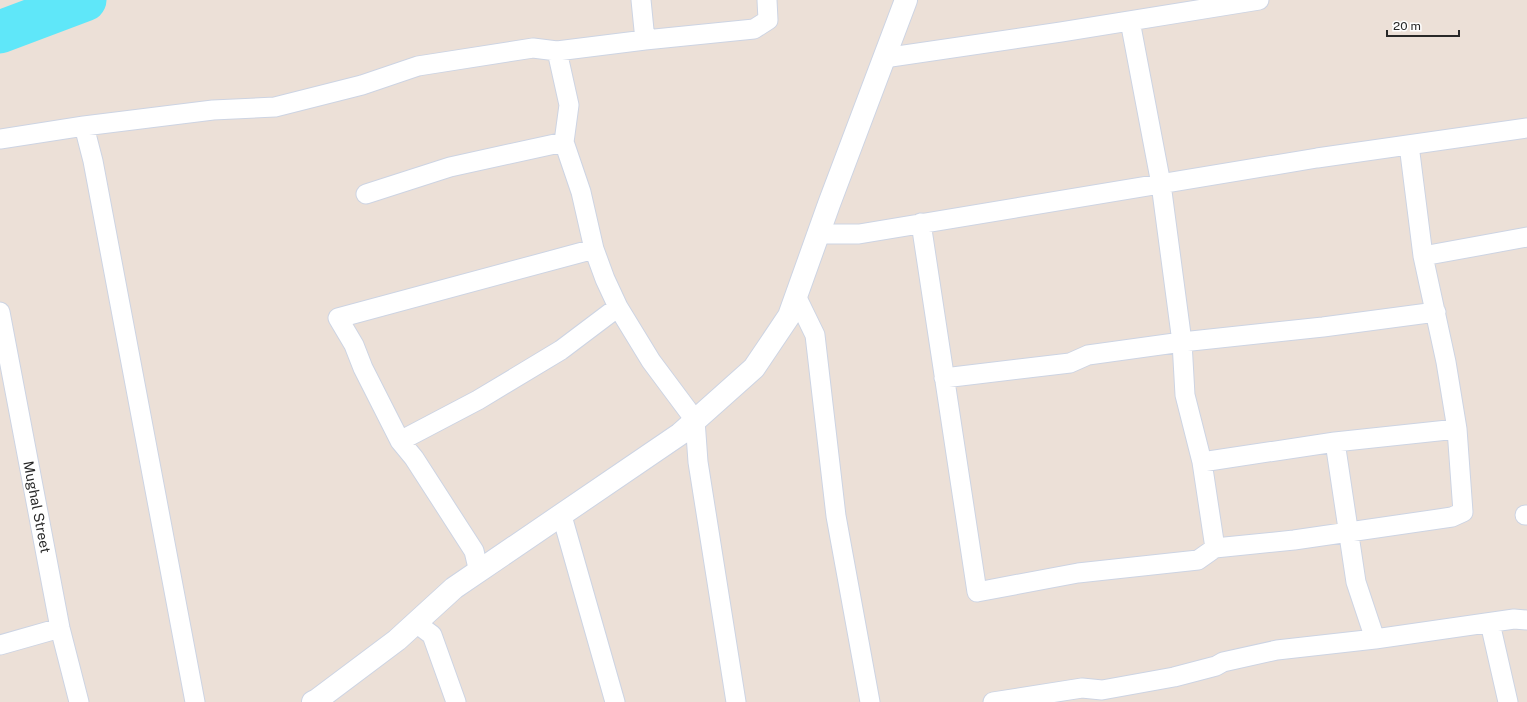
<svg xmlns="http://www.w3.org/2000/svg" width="1527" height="702" viewBox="0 0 1527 702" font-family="'Public Sans',sans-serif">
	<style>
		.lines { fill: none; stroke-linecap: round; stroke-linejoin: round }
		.river { stroke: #5fe7f9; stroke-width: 43 }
		.minor-casing { stroke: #cdd4e3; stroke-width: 21 }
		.tertiary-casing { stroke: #cdd4e3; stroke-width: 24 }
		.minor { stroke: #fff; stroke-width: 19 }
		.tertiary { stroke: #fff; stroke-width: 22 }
		.labels { text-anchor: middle; stroke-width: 3; stroke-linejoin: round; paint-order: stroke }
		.street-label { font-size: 14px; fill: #282828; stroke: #fff }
	</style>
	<rect width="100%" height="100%" fill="#ece0d7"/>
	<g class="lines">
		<path class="river" d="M0 32 85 0"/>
		<g class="minor-casing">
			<path id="minor" d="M641 0 645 40
				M1130 21 1161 184 1182 342 1185 395 1202 462 1215 548
				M557 51 569 105 564 142 581 192 594 249 605 279 618 307 651 361 695 420 698 462 736 702
				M884 58 1061 32 1259 0
				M84 126 93 161 195 702
				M0 139 84 126 213 110 275 107 362 85 418 66 533 48 557 51 645 40 754 29 768 20 767 0
				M366 194 450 167 564 142
				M921 223 977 592 1078 573 1198 560 1215 548 1294 540 1452 517 1463 512 1457 429 1446 362 1423 256 1409 145
				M818 234H859L1317 158 1527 128
				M1423 256 1527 237
				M796 296 815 335 836 516 870 702
				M0 312 60 628 79 702
				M944 378 1070 363 1088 355 1182 342 1323 327 1436 312
				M400 441 478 400 561 350 618 307
				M1335 442 1356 582 1375 639
				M1202 462 1335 442 1457 429
				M1525 515H1527
				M562 516 615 702
				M479 572 474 551 414 458 400 441 363 368 354 345 338 318 594 249
				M416 623 432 635 456 702
				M1490 623 1508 702
				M0 645 60 628
				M993 702 1082 688 1102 690 1174 677 1216 666 1223 662 1277 650 1375 639 1514 619 1527 620"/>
		</g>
		<g class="tertiary-casing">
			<path id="tertiary" d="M313 702 317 700 397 640 454 588 680 434 754 368 789 316 829 204 906 0"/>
		</g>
		<use href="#minor" class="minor"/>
		<use href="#tertiary" class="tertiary"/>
	</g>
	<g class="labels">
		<g class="street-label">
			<text transform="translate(37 507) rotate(79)" y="5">Mughal Street</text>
		</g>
	</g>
	<path d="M1387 30v6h72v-6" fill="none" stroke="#282828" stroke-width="2"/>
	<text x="1393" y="30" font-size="12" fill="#282828" stroke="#ffffff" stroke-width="3" paint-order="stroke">20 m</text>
</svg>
